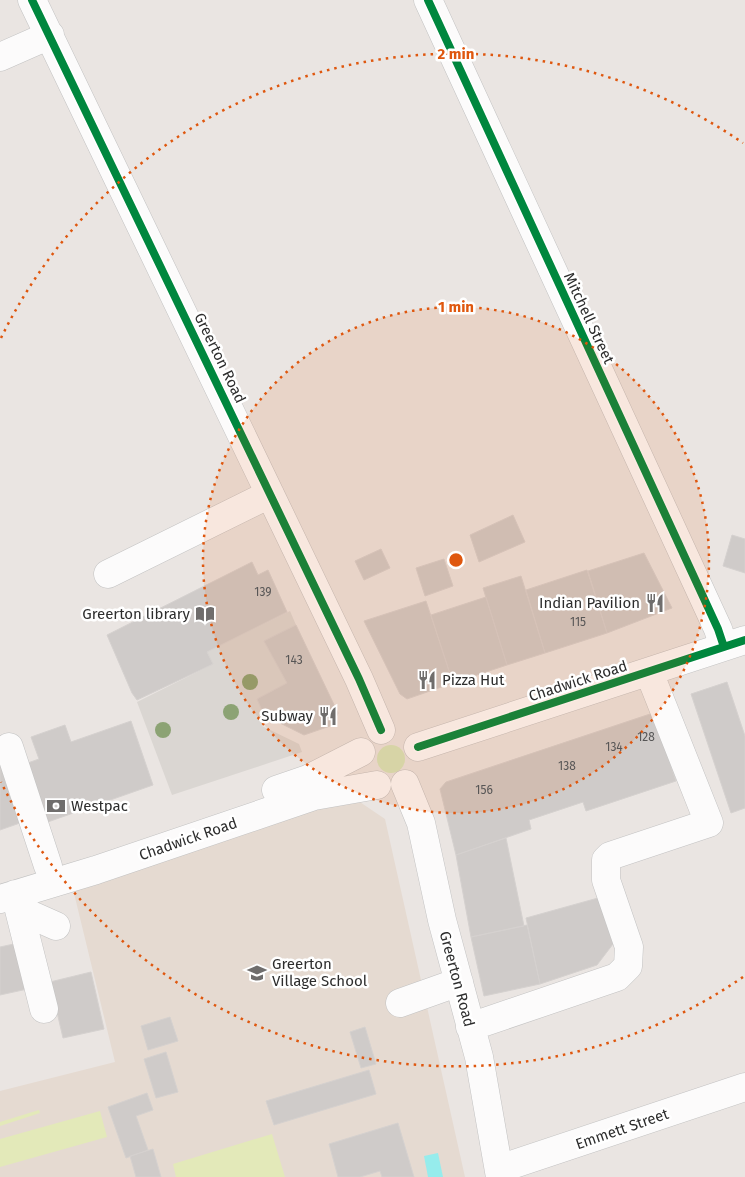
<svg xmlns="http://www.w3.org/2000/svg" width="745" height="1177" viewBox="0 0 745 1177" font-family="'Fira Sans',sans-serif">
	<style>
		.education { fill: #e5dad1 }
		.green { fill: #d7e5bb }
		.pitch { fill: #e3e9b9 }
		.plaza { fill: #dad6d2 }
		.water { fill: #96ecec }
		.building { fill: #cfcbc9; stroke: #d5d1cf }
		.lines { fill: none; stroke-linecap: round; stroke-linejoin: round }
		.minor-casing { stroke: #c2c2c2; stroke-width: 29 }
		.minor { stroke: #fcfbfb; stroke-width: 28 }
		.cycleway-casing { stroke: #fff; stroke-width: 11 }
		.cycleway { stroke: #00873e; stroke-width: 8 }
		.tree { fill: #8ca374 }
		.ring { fill: none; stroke: #df570e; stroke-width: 2.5; stroke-dasharray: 2.5 5 }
		.labels { text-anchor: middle; stroke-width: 5; stroke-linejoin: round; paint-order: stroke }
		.number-label { font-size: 12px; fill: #575656 }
		.street-label { font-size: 15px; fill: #2d2d2d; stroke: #fff }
		.poi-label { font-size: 15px; fill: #2d2d2d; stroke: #fff; text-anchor: end }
		.centre { fill: #df570e; stroke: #fff; stroke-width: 2.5 }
		.ring-label { font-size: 15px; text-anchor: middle; font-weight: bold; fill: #df570e; stroke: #fff; stroke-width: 5; stroke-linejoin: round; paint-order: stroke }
	</style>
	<rect width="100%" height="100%" fill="#eae5e2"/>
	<path class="education" d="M348 794 385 819 465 1177H0V1091L115 1062 72 885Z"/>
	<path class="green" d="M377 759a14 14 0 1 1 28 0a14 14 0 1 1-28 0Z"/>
	<path class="pitch" d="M39 1110 40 1113 0 1126V1122Z
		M100 1111 107 1137 0 1167V1139Z
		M272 1134 285 1177H176L173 1164Z"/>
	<path class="plaza" d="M290 611 296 625 265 641 287 683 257 699 264 715 266 717 262 726 299 744 302 752 172 795 137 702 213 664 207 652Z"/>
	<path class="water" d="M438 1153 443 1177H428L424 1156Z"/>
	<path class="building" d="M513 515 525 542 479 562 470 535Z
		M732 535 745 539V573L723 566Z
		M381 549 390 568 364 580 355 561Z
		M644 553 672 608 607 633 588 571Z
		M444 559 453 586 425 596 416 568Z
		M252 562 258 575 268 570 287 612 207 652 213 664 137 700 132 693 107 635Z
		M587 570 607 633 545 653 526 590Z
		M521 576 545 653 507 665 483 588Z
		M486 597 507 665 453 683 431 615Z
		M426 601 453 683 407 699 400 694 364 621Z
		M296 625 338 713 333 725 304 735 264 715 257 699 287 683 264 641Z
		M727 682 745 736V808L731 813 691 694Z
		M653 713 676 781 586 811 583 802 529 820 531 829 456 855 440 789 446 782Z
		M131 721 153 785 42 824 22 765 39 759 31 737 65 725 71 742Z
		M0 764 20 823 0 830Z
		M506 838 524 926 471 937 456 855Z
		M598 898 613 944 597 965 540 984 526 918Z
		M527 925 540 984 484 996 471 937Z
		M23 942 32 988 0 995V947Z
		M91 972 104 1029 63 1038 50 982Z
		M170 1017 178 1041 148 1050 141 1026Z
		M365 1027 376 1064 361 1068 350 1032Z
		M166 1052 178 1092 156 1098 144 1059Z
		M369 1070 376 1094 274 1125 266 1101Z
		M147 1093 153 1110 136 1116 148 1150 126 1158 108 1107Z
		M398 1123 414 1177H382L380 1171 360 1177H338L329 1144Z
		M153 1149 161 1177H136L130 1156Z"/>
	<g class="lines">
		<g class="minor-casing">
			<path id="minor" d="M32 0 359 679 381 730
				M428 0 718 629 724 647
				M0 57 50 35
				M108 574 270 494
				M9 747 48 866
				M418 747 745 640
				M405 784 421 823 442 920 479 1057 500 1177
				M276 790 308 779 361 752
				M15 894 44 1009
				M0 899 96 870 314 796 377 785
				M20 910 56 926
				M400 1003 459 982
				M470 1027 617 977 628 966 629 947 606 880V860L610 856 709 823 649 672
				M499 1169 745 1087"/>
		</g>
		<use href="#minor" class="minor"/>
		<g class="cycleway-casing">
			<path id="cycleway" d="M32 0 359 679 381 730
				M428 0 718 629 724 647
				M418 747 745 640"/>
		</g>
		<use href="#cycleway" class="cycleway"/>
	</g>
	<g class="tree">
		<circle cx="250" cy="682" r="8"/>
		<circle cx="231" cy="712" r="8"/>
		<circle cx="163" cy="730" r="8"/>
	</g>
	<circle cx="456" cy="560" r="253" fill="#df570e" fill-opacity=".12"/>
	<g class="ring">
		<circle cx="456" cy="560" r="253"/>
		<path d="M743 977A506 506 0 0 1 1 782M1 338A506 506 0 0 1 743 143"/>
	</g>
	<defs>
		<g id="restaurant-bare" transform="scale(1.5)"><path d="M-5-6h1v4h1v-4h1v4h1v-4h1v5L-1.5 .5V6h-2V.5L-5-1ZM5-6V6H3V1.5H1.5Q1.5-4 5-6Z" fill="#6f6d6c" stroke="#fff" stroke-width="2.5" paint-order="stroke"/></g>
		<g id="library-bare" transform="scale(1.5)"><path d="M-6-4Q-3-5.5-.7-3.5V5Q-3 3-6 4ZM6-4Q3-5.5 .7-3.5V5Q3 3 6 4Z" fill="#6f6d6c" stroke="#fff" stroke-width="2.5" paint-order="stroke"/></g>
		<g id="bank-bare" transform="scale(1.5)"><path d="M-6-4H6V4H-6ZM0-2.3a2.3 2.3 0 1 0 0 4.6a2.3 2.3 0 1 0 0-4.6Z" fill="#6f6d6c" stroke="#fff" stroke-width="2.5" paint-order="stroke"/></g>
		<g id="school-bare" transform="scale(1.5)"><path d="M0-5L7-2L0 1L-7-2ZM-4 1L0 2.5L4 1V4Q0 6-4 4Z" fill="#6f6d6c" stroke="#fff" stroke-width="2.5" paint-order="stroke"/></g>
	</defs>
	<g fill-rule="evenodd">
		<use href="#restaurant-bare" x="655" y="603"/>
		<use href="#library-bare" x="205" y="614"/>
		<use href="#restaurant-bare" x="427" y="680"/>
		<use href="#restaurant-bare" x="328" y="716"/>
		<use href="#bank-bare" x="56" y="806"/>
		<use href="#school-bare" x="257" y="973"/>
	</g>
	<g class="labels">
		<g class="number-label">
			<text x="263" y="596">139</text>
			<text x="578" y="626">115</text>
			<text x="294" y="664">143</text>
			<text x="646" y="741">128</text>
			<text x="614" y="751">134</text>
			<text x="567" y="770">138</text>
			<text x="484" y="794">156</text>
		</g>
		<g class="street-label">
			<text transform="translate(589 318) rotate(65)" y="5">Mitchell Street</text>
			<text transform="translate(220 358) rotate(64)" y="5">Greerton Road</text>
			<text transform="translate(578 681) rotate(-18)" y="5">Chadwick Road</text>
			<text transform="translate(188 839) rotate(-19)" y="5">Chadwick Road</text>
			<text transform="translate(457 979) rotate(75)" y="5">Greerton Road</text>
			<text transform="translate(622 1129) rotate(-19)" y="5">Emmett Street</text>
		</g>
		<g class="poi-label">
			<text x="640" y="608">Indian Pavilion</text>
			<text x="190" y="619">Greerton library</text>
			<text x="442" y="685" text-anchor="start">Pizza Hut</text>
			<text x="313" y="721">Subway</text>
			<text x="71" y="811" text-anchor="start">Westpac</text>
			<text x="272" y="969" text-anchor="start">Greerton<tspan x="272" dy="17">Village School</tspan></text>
		</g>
	</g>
	<circle cx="456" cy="560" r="8" class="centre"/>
	<g class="ring-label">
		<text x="456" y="59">2 min</text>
		<text x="456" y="312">1 min</text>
	</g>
</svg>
